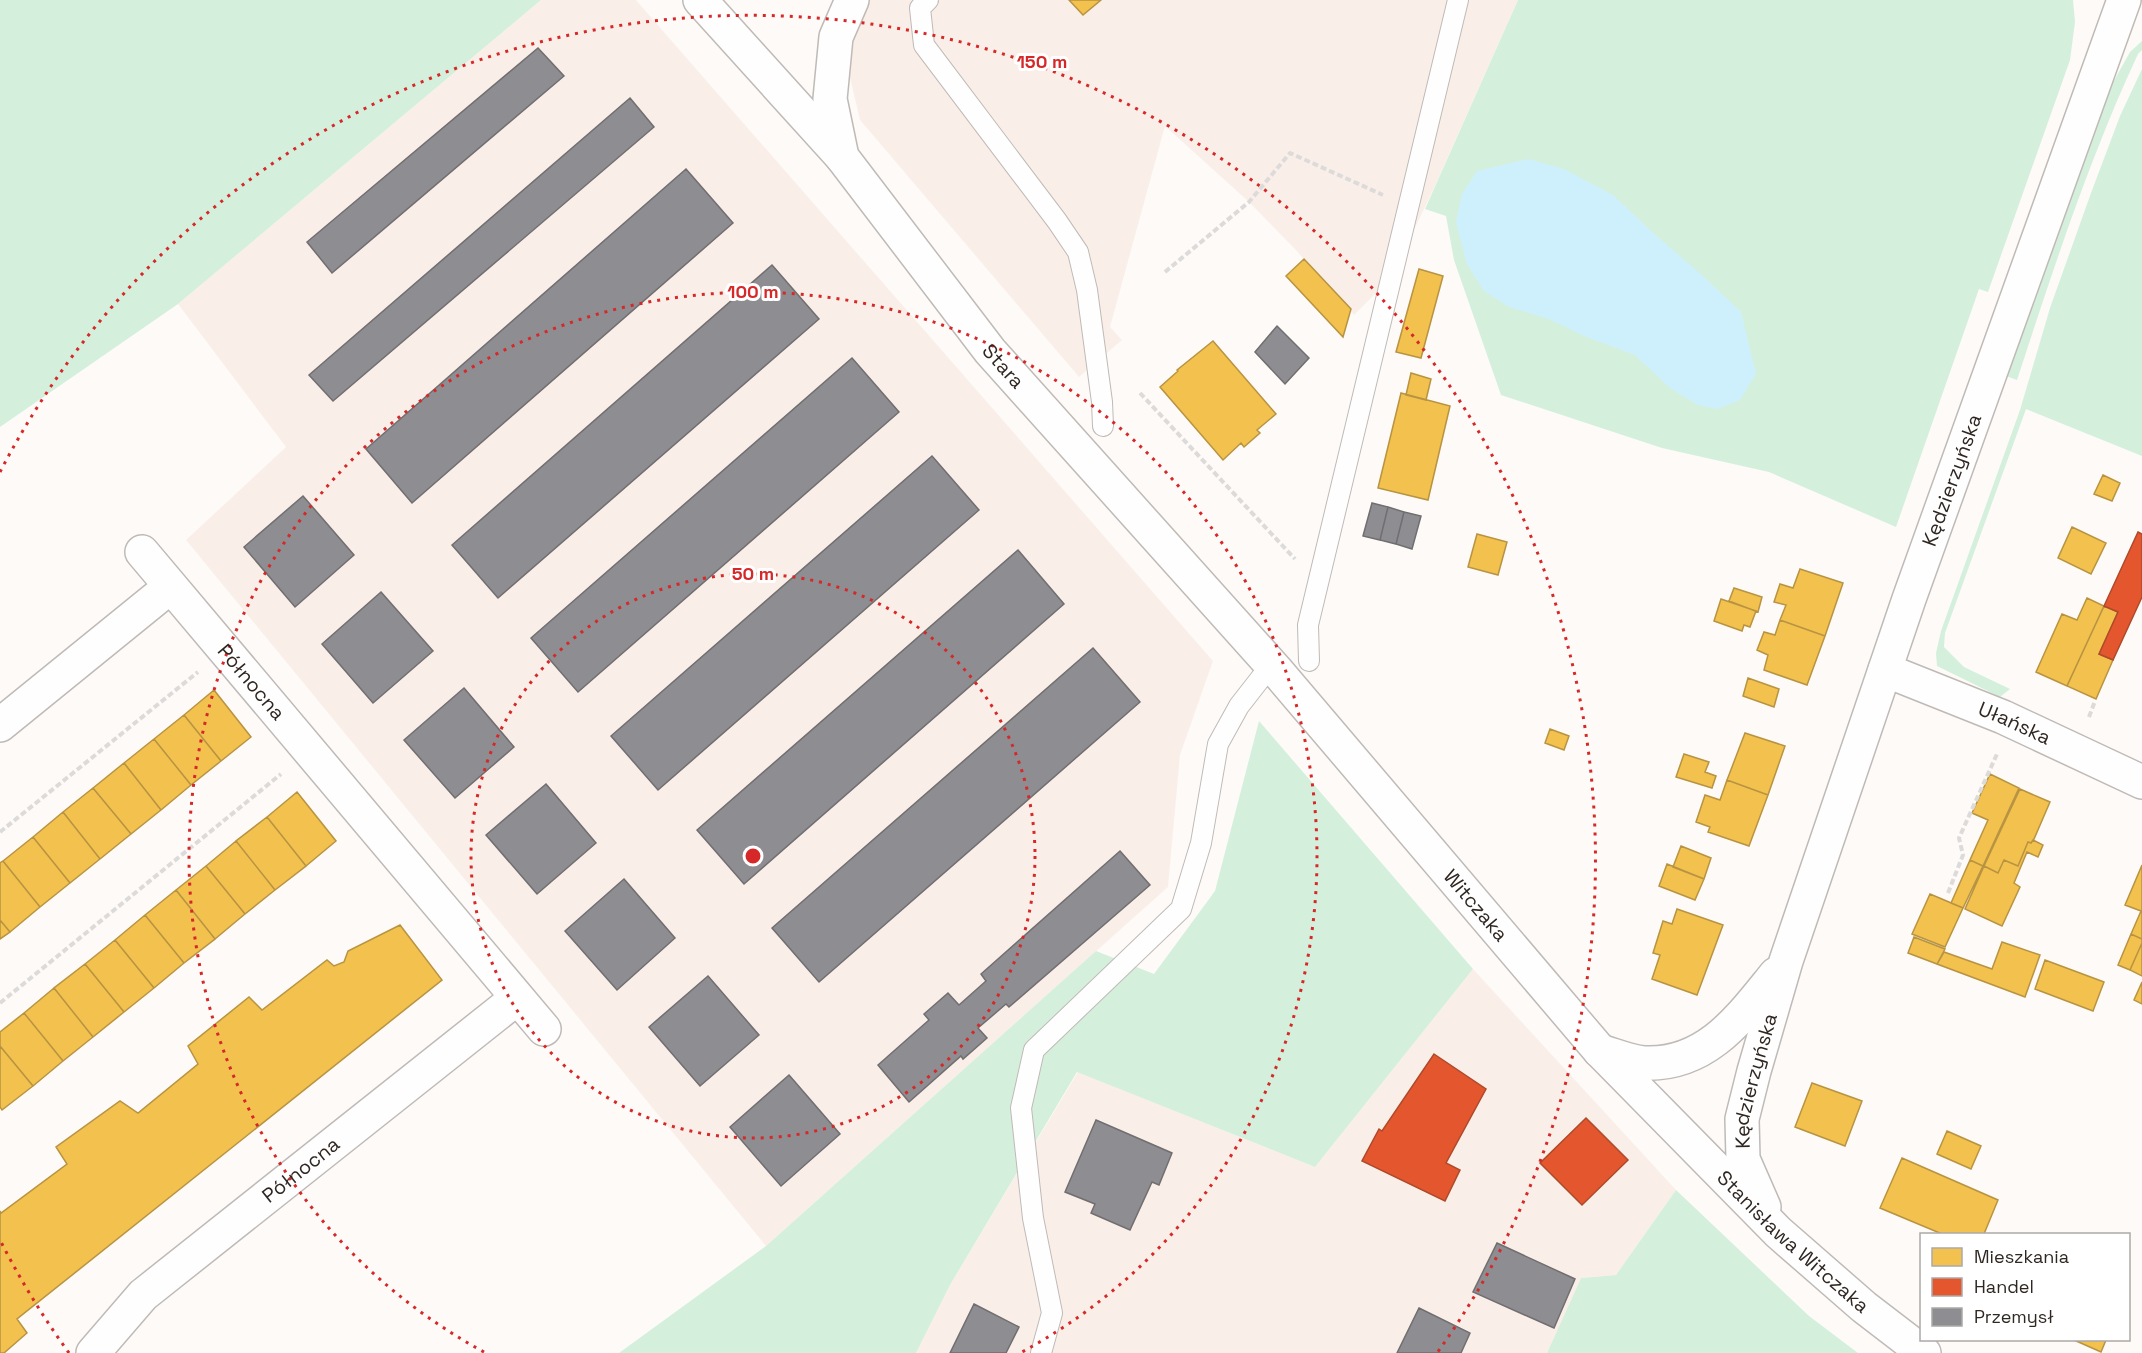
<svg xmlns="http://www.w3.org/2000/svg" width="2142" height="1353" viewBox="0 0 2142 1353" font-family="'Space Grotesk',sans-serif">
	<style>
		.built { fill: #faefe8 }
		.green { fill: #d4f0dc }
		.water { fill: #cdf0fc }
		.homes { fill: #f2c14e; stroke: #b89341; stroke-width: 1.5 }
		.shops { fill: #e4572e; stroke: #ae492a; stroke-width: 1.5 }
		.industry { fill: #8d8d92; stroke: #716e70; stroke-width: 1.5 }
		.lines { fill: none; stroke-linecap: round; stroke-linejoin: round }
		.lane-casing { stroke: #bfbab6; stroke-width: 22 }
		.street-casing { stroke: #bfbab6; stroke-width: 36 }
		.secondary-casing { stroke: #bfbab6; stroke-width: 36 }
		.path { stroke: #dddbda; stroke-width: 4; stroke-dasharray: 6 3; stroke-linecap: butt }
		.lane { stroke: #fffefe; stroke-width: 20 }
		.street { stroke: #fffefe; stroke-width: 33 }
		.secondary { stroke: #fffefe; stroke-width: 33 }
		.ring { fill: none; stroke: #d62828; stroke-width: 3; stroke-dasharray: 3 6 }
		.labels { text-anchor: middle; stroke-width: 6; stroke-linejoin: round; paint-order: stroke }
		.street-label { font-size: 20px; fill: #2f2722; stroke: #fff }
		.centre { fill: #d62828; stroke: #fff; stroke-width: 3 }
		.ring-label { font-size: 18px; text-anchor: middle; font-weight: bold; fill: #d62828; stroke: #fff; stroke-width: 6; stroke-linejoin: round; paint-order: stroke }
	</style>
	<rect width="100%" height="100%" fill="#fdfaf8"/>
	<path class="built" d="M541 0H636L1213 661 1180 755 1168 887 766 1246 186 540 286 447 178 304Z
		M869 0H1518L1434 188 1391 278 1354 315 1294 248 1249 202 1165 126 1110 327 1122 340 1079 377 860 120 847 65 851 35Z
		M1473 969 1676 1190 1616 1275 1581 1278 1547 1353H916L950 1285 1078 1072 1315 1167Z"/>
	<path class="green" d="M0 0H541L178 304 0 427Z
		M1518 0H2073L2075 22 2070 60 1988 292 1979 289 1896 527 1769 472 1662 448 1501 395 1454 260 1446 216 1425 209Z
		M2142 41V50L2138 54C2089 159 2053 270 2017 380L2006 376 2111 86 2130 52Z
		M2142 69V456L2026 409 1945 633 1944 647 1964 667 2010 689 2000 697 1937 666 1936 653 1941 631 2020 410 2050 308 2091 193 2120 116Z
		M1259 721 1473 969 1315 1167 1077 1072 950 1285 916 1353H619L766 1246 1096 951 1154 974 1215 891Z
		M1676 1190 1809 1316 1858 1353H1547L1581 1278 1616 1275Z"/>
	<path class="water" d="M1528 159 1564 169 1613 195 1652 232 1703 276 1741 312 1756 374 1740 400 1717 409 1698 405 1670 388 1635 355 1584 336 1549 319 1509 307 1484 291 1467 264 1456 222 1462 194 1477 171Z"/>
	<path class="homes" d="M1069 0H1101L1083 15Z
		M1304 259 1351 309 1343 337 1286 276Z
		M1419 269 1443 276 1421 358 1396 352Z
		M1213 341 1276 414 1257 430 1260 433 1244 447 1241 443 1223 460 1160 387 1178 371 1177 370Z
		M1411 373 1431 379 1426 400 1406 395Z
		M1401 393 1450 406 1428 500 1378 488Z
		M2103 475 2120 483 2112 501 2094 494Z
		M2072 527 2106 543 2091 574 2058 558Z
		M1477 534 1507 542 1498 575 1468 567Z
		M1800 569 1843 583 1825 636 1780 620 1786 605 1774 602 1780 584 1793 588Z
		M1734 588 1762 597 1758 612 1729 601Z
		M2087 598 2104 606 2067 686 2036 672 2062 614 2077 620Z
		M1721 599 1756 611 1750 627 1744 625 1742 631 1714 621Z
		M2104 606 2118 612 2099 654 2113 660 2096 699 2067 686Z
		M1780 620 1825 636 1807 685 1764 670 1768 655 1757 650 1764 632 1775 635Z
		M1748 678 1779 689 1774 707 1743 696Z
		M214 690 251 737 221 761 184 715Z
		M184 715 221 761 191 785 154 739Z
		M1550 729 1569 736 1564 750 1545 743Z
		M1745 733 1785 746 1768 795 1727 780Z
		M154 739 191 785 161 810 124 763Z
		M1684 754 1709 762 1705 772 1716 776 1712 788 1676 777Z
		M124 763 161 810 131 834 93 788Z
		M1990 774 2019 788 1983 866 1970 860 1988 820 1972 813Z
		M1727 780 1768 795 1749 846 1708 832 1710 827 1696 822 1705 795 1720 800Z
		M93 788 131 834 100 859 63 812Z
		M2020 789 2050 802 2034 839 2031 843 2028 842 2018 866 2004 860 1998 873 1984 866Z
		M297 792 336 841 306 866 267 817Z
		M63 812 100 859 70 883 33 837Z
		M267 817 306 866 275 890 236 841Z
		M33 837 70 883 40 907 3 861Z
		M2033 840 2043 845 2038 857 2027 852 2014 883 2020 887 2002 926 1965 909 1984 866 1998 873 2004 860 2018 866 2028 842 2031 843Z
		M236 841 275 890 245 914 206 866Z
		M1681 846 1711 858 1704 879 1673 867Z
		M1970 860 1983 866 1963 908 1951 903Z
		M3 861 40 907 10 932 0 920V863Z
		M1667 864 1704 879 1695 900 1659 886Z
		M2142 865V939L2131 934 2141 911 2125 905Z
		M206 866 245 914 215 939 176 890Z
		M176 890 215 939 184 963 145 915Z
		M1930 894 1963 908 1945 947 1912 934Z
		M1677 909 1723 925 1697 995 1652 979 1660 955 1653 953 1663 921 1672 924Z
		M145 915 184 963 154 988 115 940Z
		M0 920 10 932 0 939Z
		M400 925 442 980 17 1319 27 1333 4 1353H0V1211L1 1213 67 1164 56 1147 120 1101 138 1113 198 1064 188 1046 249 997 262 1010 327 960 334 966 344 962 348 951Z
		M2131 934 2142 939V943L2130 970 2118 965Z
		M1914 937 1945 949 1937 964 1908 953Z
		M115 940 154 988 124 1012 85 964Z
		M2002 942 2040 955 2025 997 1937 964 1944 952 1992 969Z
		M2142 943V976L2130 970Z
		M2045 960 2104 982 2093 1011 2035 989Z
		M85 964 124 1012 93 1037 54 988Z
		M2142 982V1004L2134 1000Z
		M54 988 93 1037 63 1061 24 1013Z
		M24 1013 63 1061 33 1086 0 1046V1032Z
		M0 1046 33 1086 2 1110 0 1107Z
		M1812 1083 1862 1101 1845 1146 1795 1127Z
		M1947 1131 1981 1146 1971 1169 1937 1154Z
		M1902 1158 1998 1200 1984 1234H1942L1880 1208Z
		M2074 1340H2106L2101 1352Z"/>
	<path class="shops" d="M2138 532 2142 534V597L2113 660 2099 654 2118 612 2104 606Z
		M1434 1054 1486 1089 1446 1163 1460 1170 1445 1201 1362 1161 1379 1129 1382 1131Z
		M1586 1118 1628 1160 1582 1205 1540 1163Z"/>
	<path class="industry" d="M538 48 564 76 332 273 307 242Z
		M630 98 654 127 333 401 309 375Z
		M686 169 733 223 412 503 366 449Z
		M772 265 819 319 498 598 452 545Z
		M1277 326 1309 358 1285 384 1255 352Z
		M852 358 899 412 578 692 531 638Z
		M932 456 979 510 658 790 611 736Z
		M303 496 354 555 295 607 244 547Z
		M1372 503 1388 507 1380 540 1363 536Z
		M1388 507 1404 512 1396 544 1380 540Z
		M1404 512 1421 516 1412 549 1396 544Z
		M1018 550 1064 604 744 884 697 830Z
		M381 592 433 651 373 703 322 644Z
		M1093 648 1140 702 819 982 772 928Z
		M464 688 514 747 455 798 404 740Z
		M546 784 596 843 537 894 486 835Z
		M1120 851 1150 885 1009 1007 1006 1004 978 1028 987 1038 963 1059 961 1056 909 1102 878 1065 929 1020 924 1014 948 993 959 1005 986 981 981 974Z
		M624 879 675 938 617 990 565 931Z
		M708 976 759 1035 700 1086 649 1027Z
		M789 1075 840 1134 781 1186 730 1127Z
		M1096 1120 1172 1153 1159 1185 1152 1182 1130 1230 1091 1213 1095 1204 1065 1192Z
		M1497 1243 1575 1279 1554 1328 1473 1292Z
		M974 1304 1019 1327 1006 1353H950Z
		M1419 1308 1470 1333 1461 1353H1397Z"/>
	<g class="lines">
		<g class="lane-casing">
			<path id="lane" d="M928 0 920 8 924 45 1057 221 1078 252 1087 290 1102 402 1103 426
				M1309 661 1308 625 1458 0
				M1041 1353 1052 1313 1033 1218 1021 1108 1034 1050 1181 909 1201 843 1218 744 1239 706 1271 665"/>
		</g>
		<g class="street-casing">
			<g id="street">
				<path d="M700 0 842 157"/>
				<path id="s1" d="M142 552 544 1029"/>
				<path id="s2" d="M1885 670 2003 717 2142 782"/>
				<path d="M0 725 170 587"/>
				<path id="s3" d="M93 1353 143 1295 517 998"/>
			</g>
		</g>
		<g class="secondary-casing">
			<g id="secondary">
				<path id="s4" d="M852 0 836 37 830 99 842 157 990 351 1276 670 1600 1051 1778 1232 1864 1307 1924 1353"/>
				<path d="M1600 1051C1614 1055 1630 1062 1644 1063 1707 1066 1741 1017 1776 974"/>
				<path id="s5" d="M1764 1207 1743 1159 1742 1119 1754 1071 1786 961 1909 599 2124 0"/>
			</g>
		</g>
		<path class="path" d="M1165 272 1249 202 1290 153 1383 195
			M1140 393 1295 559
			M2089 717 2095 701
			M0 832 198 672
			M1948 893 1963 855 1959 838 1997 754
			M0 1003 281 774"/>
		<use href="#lane" class="lane"/>
		<use href="#street" class="street"/>
		<use href="#secondary" class="secondary"/>
	</g>
	<g class="ring">
		<circle cx="753" cy="856" r="282"/>
		<path d="M484 1352A564 564 0 1 1 1022 1352"/>
		<path d="M69 1353A845 845 0 0 1 0 1240M0 472A845 845 0 1 1 1437 1353"/>
	</g>
	<g class="labels">
		<g class="street-label">
			<text dy="7" stroke="none"><textPath href="#s4" startOffset="426">Stara</textPath></text>
			<text dy="7" stroke="none"><textPath href="#s5" startOffset="765">Kędzierzyńska</textPath></text>
			<text dy="7" stroke="none"><textPath href="#s1" startOffset="170">Północna</textPath></text>
			<text dy="7" stroke="none"><textPath href="#s2" startOffset="140">Ułańska</textPath></text>
			<text dy="7" stroke="none"><textPath href="#s4" startOffset="1143">Witczaka</textPath></text>
			<text dy="7" stroke="none"><textPath href="#s5" startOffset="132">Kędzierzyńska</textPath></text>
			<text dy="7" stroke="none"><textPath href="#s3" startOffset="278">Północna</textPath></text>
			<text dy="7" stroke="none"><textPath href="#s4" startOffset="1606">Stanisława Witczaka</textPath></text>
		</g>
	</g>
	<circle cx="753" cy="856" r="9" class="centre"/>
	<g class="ring-label">
		<text x="1042" y="68">150 m</text>
		<text x="753" y="298">100 m</text>
		<text x="753" y="580">50 m</text>
	</g>
	<rect x="1920" y="1233" width="210" height="108" fill="#ffffff" stroke="#aca9a7" stroke-width="1.5"/>
	<rect x="1932" y="1248" width="30" height="18" fill="#f2c14e" stroke="#aca9a7" stroke-width="1.5"/>
	<text x="1974" y="1263" font-size="18" fill="#2f2722">Mieszkania</text>
	<rect x="1932" y="1278" width="30" height="18" fill="#e4572e" stroke="#aca9a7" stroke-width="1.5"/>
	<text x="1974" y="1293" font-size="18" fill="#2f2722">Handel</text>
	<rect x="1932" y="1308" width="30" height="18" fill="#8d8d92" stroke="#aca9a7" stroke-width="1.5"/>
	<text x="1974" y="1323" font-size="18" fill="#2f2722">Przemysł</text>
</svg>
